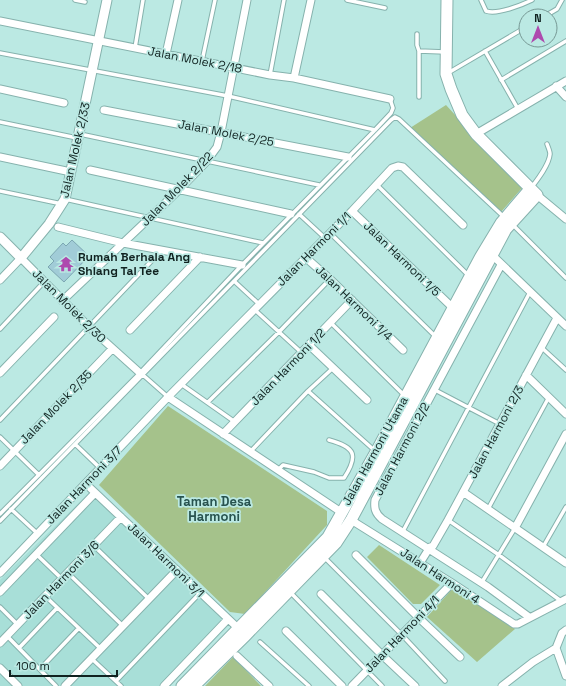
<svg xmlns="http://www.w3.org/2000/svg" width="566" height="686" viewBox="0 0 566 686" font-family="'Space Grotesk',sans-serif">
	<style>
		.built { fill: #a8dfd8 }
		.green { fill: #a5c28b }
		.building { fill: #a1ccd7; stroke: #7ca7b2 }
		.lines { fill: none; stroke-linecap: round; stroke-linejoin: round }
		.service-casing { stroke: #86b2ad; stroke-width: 5.5 }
		.minor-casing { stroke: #86b2ad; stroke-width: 9 }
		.tertiary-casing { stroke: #86b2ad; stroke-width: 11 }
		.primary-casing { stroke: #86b2ad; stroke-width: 13 }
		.service { stroke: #fff; stroke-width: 3.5 }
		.minor { stroke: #fff; stroke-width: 7 }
		.tertiary { stroke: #fff; stroke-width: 9 }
		.primary { stroke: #fff; stroke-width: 11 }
		.labels { text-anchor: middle; stroke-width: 3.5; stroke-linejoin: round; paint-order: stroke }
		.street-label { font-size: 12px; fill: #102220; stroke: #bbe9e3 }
		.poi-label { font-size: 12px; font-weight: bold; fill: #102220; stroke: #bbe9e3; text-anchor: start }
		.neighbourhood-label { font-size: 13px; font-weight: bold; fill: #28534f; stroke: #bbe9e3 }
	</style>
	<rect width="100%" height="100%" fill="#bbe9e3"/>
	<path class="built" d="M95 487 234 620 170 686H0V580Z"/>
	<path class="green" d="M446 105 522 188 501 212 410 128Z
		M168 406 327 511V525L245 614 230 612 99 485Z
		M379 545 440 585 421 604H413L367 557Z
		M454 587 515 629 477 662 427 617Z
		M233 657 261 686H205Z"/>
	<path class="building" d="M72 240 89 256 64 282 48 267 54 261 50 257 63 243 66 246Z"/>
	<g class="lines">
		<g class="service-casing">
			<path id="service" d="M75 0 85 2
				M347 0 385 8
				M481 0 486 11C497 15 522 5 532 0
				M545 16 557 9 562 0
				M417 34V45L419 51 445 52
				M135 48 143 0
				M419 51V97
				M485 51 518 109
				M0 53 228 96 375 130
				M202 61 215 0
				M448 73 526 27
				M270 75 284 0
				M501 80 566 41
				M0 122 77 138
				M80 134 319 185
				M376 184 468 275
				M531 188C538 179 549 165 550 154 550 151 548 147 547 144
				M0 191 62 204
				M65 199 263 243
				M299 214 325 238
				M512 224 566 278
				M330 233 436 337
				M234 281 260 305
				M255 310 302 353
				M331 323 404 395
				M0 329 44 282
				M541 347 566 370
				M143 375 168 397
				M181 384 235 422
				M435 390 500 424
				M308 391 374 450
				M208 402 279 332 330 279
				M0 420 162 250
				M0 437 39 475
				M75 444 100 468
				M251 451 308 391 333 368
				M278 470 283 465 314 472 329 478H344C359 455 355 447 329 440
				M11 509 38 534
				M488 509 549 397
				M0 514 140 373 242 265 375 130 391 113 393 108 390 99
				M448 520 499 555 561 601
				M0 521 391 120 395 117 399 119 504 217
				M402 533 530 292
				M94 546 149 599
				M543 547 566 507
				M36 554 61 578
				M324 557 402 635 445 681
				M68 573 123 626
				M482 582 515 528
				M290 592 382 686
				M45 596 101 649
				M0 607 18 625
				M7 636 56 686
				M260 642 309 686
				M19 648 57 608
				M92 659 121 686
				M40 669 79 628
				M116 681 200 593"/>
		</g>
		<g class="minor-casing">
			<path id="minor" d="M0 21 270 75 294 78 390 99
				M166 54 178 0
				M294 78 311 0
				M556 86 566 97
				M0 89 64 103
				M104 110 348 157
				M476 134 566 81
				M0 157 71 172
				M90 170 291 214
				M537 195 566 219
				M352 211 453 308
				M58 227 123 243 242 265
				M490 253 566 326
				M305 257 330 279 403 350
				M501 265 375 500C374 508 375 513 382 519L488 587 529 617
				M0 280 21 258 89 327 140 373
				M62 301 180 189 206 162 217 147 221 132 247 0
				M130 330 200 257
				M309 345 367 400
				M0 373 54 317
				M526 375 566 414
				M168 397 341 512
				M223 434 352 300
				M0 466 112 349
				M86 484 241 631
				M463 492 566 563
				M351 520 452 583 514 624H518L566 599
				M515 528 566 434
				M356 555 419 618 460 657
				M420 563 430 547 433 546 448 520 557 318
				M0 573 168 397 352 211 392 168 398 166 403 167 463 225
				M0 592 95 493
				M321 594 382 655 415 686
				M286 631 342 686
				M0 643 121 517
				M556 648 566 676
				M556 648 562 633 566 630
				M237 656 269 686
				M0 668 18 686
				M65 686 177 570
				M164 686 228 619
				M352 686 452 583
				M502 686 533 662 556 648"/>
		</g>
		<g class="tertiary-casing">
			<path id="tertiary" d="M0 237 21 258 49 224 65 199 107 0"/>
		</g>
		<g class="primary-casing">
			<path id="primary" d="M182 686 328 537 376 452 481 256 501 223 530 189
				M194 686 245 636 336 543 351 520 506 229 537 195 476 134 462 115 451 89 446 74 447 0"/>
		</g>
		<use href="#service" class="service"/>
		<use href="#minor" class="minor"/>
		<use href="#tertiary" class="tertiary"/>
		<use href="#primary" class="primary"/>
	</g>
	<defs>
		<g id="temple-bare" transform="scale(1.2)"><path d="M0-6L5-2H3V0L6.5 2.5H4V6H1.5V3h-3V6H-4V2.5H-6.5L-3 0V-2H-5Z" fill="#ae49ae" stroke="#bbe9e3" stroke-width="2.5" paint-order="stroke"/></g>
	</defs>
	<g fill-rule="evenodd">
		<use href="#temple-bare" x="66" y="264"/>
	</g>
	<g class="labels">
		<g class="street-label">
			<text transform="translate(195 60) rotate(11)" y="4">Jalan Molek 2/18</text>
			<text transform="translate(226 133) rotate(11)" y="4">Jalan Molek 2/25</text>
			<text transform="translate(75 150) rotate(-77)" y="4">Jalan Molek 2/33</text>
			<text transform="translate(177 189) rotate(-46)" y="4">Jalan Molek 2/22</text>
			<text transform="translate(314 249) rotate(-45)" y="4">Jalan Harmoni 1/1</text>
			<text transform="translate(402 259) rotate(44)" y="4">Jalan Harmoni 1/5</text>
			<text transform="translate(354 303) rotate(44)" y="4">Jalan Harmoni 1/4</text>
			<text transform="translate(69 306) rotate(45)" y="4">Jalan Molek 2/30</text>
			<text transform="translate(288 367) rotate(-46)" y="4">Jalan Harmoni 1/2</text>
			<text transform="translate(56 407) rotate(-46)" y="4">Jalan Molek 2/35</text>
			<text transform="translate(496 432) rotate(-62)" y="4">Jalan Harmoni 2/3</text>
			<text transform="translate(402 449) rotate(-62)" y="4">Jalan Harmoni 2/2</text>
			<text transform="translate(375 451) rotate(-61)" y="4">Jalan Harmoni Utama</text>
			<text transform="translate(84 485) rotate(-46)" y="4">Jalan Harmoni 3/7</text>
			<text transform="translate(166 560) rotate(44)" y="4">Jalan Harmoni 3/1</text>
			<text transform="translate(440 576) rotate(33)" y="4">Jalan Harmoni 4</text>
			<text transform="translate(61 580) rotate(-46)" y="4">Jalan Harmoni 3/6</text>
			<text transform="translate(402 634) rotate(-46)" y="4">Jalan Harmoni 4/1</text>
		</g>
		<g class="poi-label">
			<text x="78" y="261">Rumah Berhala Ang<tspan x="78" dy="14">Shiang Tai Tee</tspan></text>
		</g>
		<g class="neighbourhood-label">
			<text x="214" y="506">Taman Desa<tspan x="214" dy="15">Harmoni</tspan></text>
		</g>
	</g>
	<g transform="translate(538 28)"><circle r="19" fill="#bbe9e3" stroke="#779995"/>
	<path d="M0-3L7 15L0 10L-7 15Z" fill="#ae49ae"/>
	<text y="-6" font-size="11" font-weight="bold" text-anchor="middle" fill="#102220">N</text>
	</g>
	<path d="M10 670v6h107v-6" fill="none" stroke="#102220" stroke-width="2"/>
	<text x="16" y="670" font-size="12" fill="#102220" stroke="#bbe9e3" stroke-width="3" paint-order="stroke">100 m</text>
</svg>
